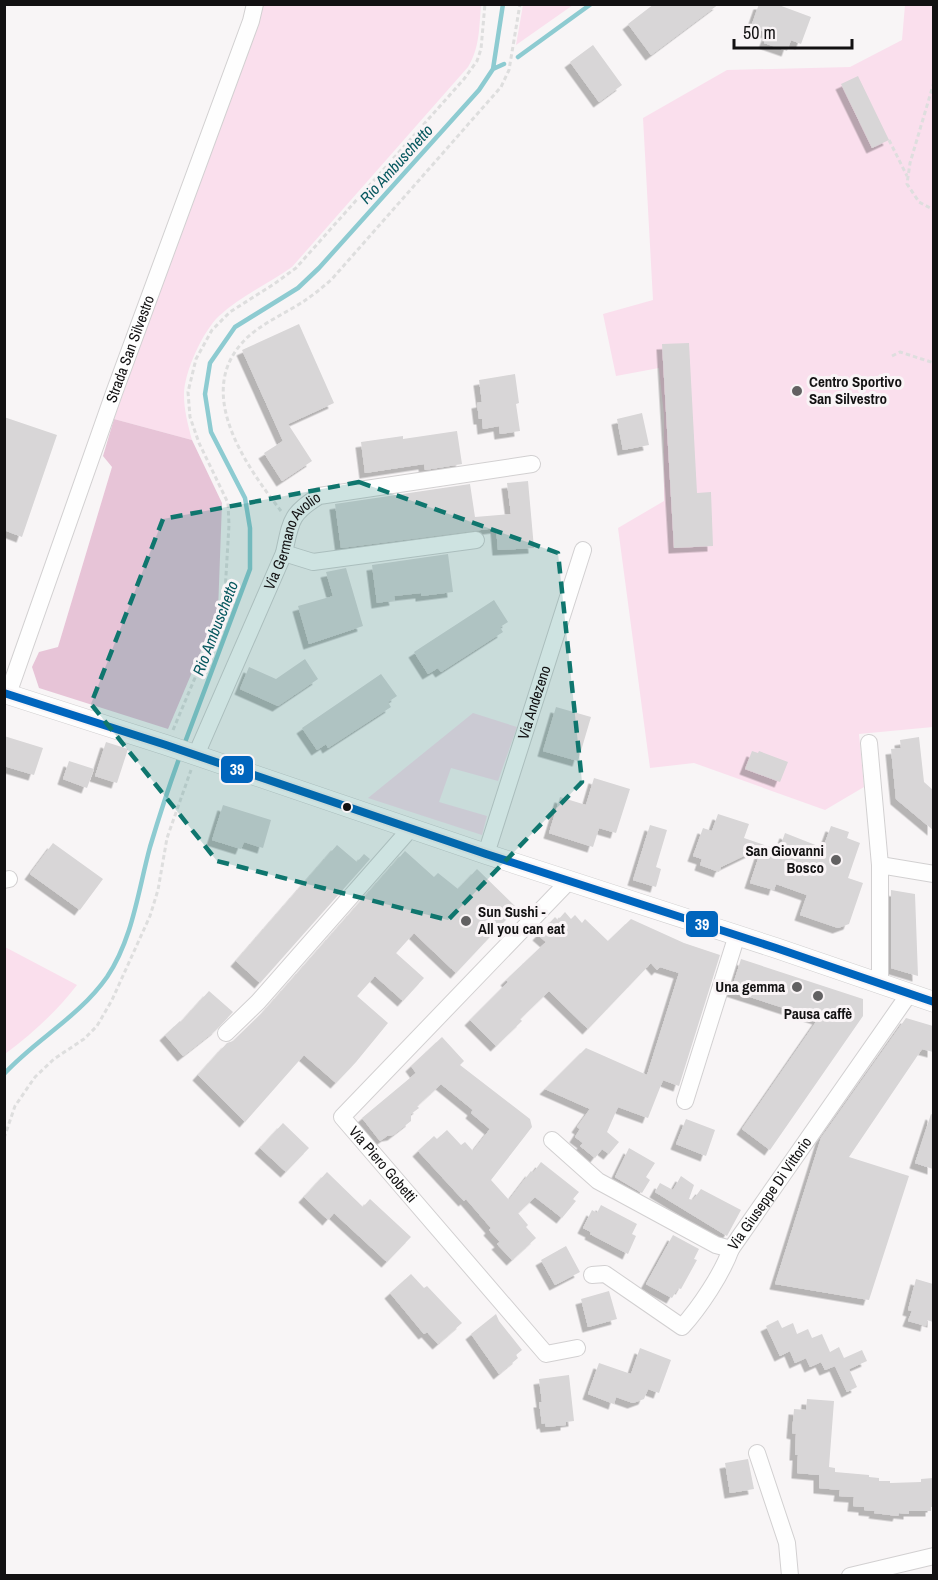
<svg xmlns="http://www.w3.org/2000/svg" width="938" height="1580" viewBox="0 0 938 1580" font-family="'Archivo Narrow',sans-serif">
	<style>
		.green { fill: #fadfed }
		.forest { fill: #e7c4d7 }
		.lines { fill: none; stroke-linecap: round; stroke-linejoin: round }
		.stream { stroke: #8dcbd1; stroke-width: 4.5 }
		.building { fill: #d8d6d7; filter: url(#shadow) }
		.minor-casing { stroke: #d2d0d1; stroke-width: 18 }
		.major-casing { stroke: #d2d0d1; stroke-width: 21 }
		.path { stroke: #dedede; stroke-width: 3; stroke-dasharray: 4.5 3; stroke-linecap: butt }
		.minor { stroke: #fefefe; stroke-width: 16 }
		.major { stroke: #fefefe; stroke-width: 20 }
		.bus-1-casing { stroke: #f9f4f6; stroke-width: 12 }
		.bus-1 { stroke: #0065bd; stroke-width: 8 }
		.marked { fill: #0f766e; fill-opacity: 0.2; stroke: #0f766e; stroke-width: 4.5; stroke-dasharray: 12 8; stroke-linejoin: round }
		.poi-dot { fill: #626162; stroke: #f9f4f6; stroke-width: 2 }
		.bus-dot { fill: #121112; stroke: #f9f4f6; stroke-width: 2 }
		.labels { text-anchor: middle; stroke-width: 6; stroke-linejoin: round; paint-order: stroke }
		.street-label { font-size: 15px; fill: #121112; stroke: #f9f4f6 }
		.poi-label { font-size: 15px; font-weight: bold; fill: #121112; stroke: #f9f4f6; text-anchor: start }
		.water-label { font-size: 16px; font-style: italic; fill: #07585f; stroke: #f9f4f6 }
		.line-badge { stroke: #f9f4f6; stroke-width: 2 }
		.badge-label { font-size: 16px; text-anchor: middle; font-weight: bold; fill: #fff }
	</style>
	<defs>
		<filter id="shadow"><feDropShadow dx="-5.5" dy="5.5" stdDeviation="0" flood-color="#0004"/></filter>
	</defs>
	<rect width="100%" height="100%" fill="#f8f5f6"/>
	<path class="green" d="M262 5H481C479 27 480 47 468 67L292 267C268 284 241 296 219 316 203 331 184 372 184 395 184 410 188 425 192 440L114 419Z
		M523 5V4L573 5 516 45Z
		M905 5H933V727L859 734 864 787 825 810 694 763 650 768 618 528 664 501V415L659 368 616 376 603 314 653 300 643 118 727 70 850 67 902 40Z
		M473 713 517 727 498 781 451 768 439 802 487 816 482 835 368 798Z
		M5 947 77 985C56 1012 32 1034 5 1054Z"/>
	<path class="forest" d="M114 419 192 440 222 503 218 611 168 729 39 688 32 667 39 652 58 647 112 467 103 456Z"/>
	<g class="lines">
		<path class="stream" d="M518 57 591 4
			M493 69 504 64
			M184 745 250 569V528L245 498 211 432 205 394 210 363 235 327 298 288 319 268 479 90 493 69 503 4
			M4 1074C36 1039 79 1017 107 977 133 938 138 891 150 847 159 817 169 786 180 756"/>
	</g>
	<path class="building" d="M654 4H719L651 55 628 24Z
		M759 4H776L811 17 801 44 791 40 787 51 764 43 768 33 751 27Z
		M593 45 622 85 599 102 570 62Z
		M858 76 889 140 872 148 841 84Z
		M299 324 334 403 288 424 312 461 282 481 264 453 283 441 242 350Z
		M689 343 697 493 711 492 713 546 674 548 662 344Z
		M515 374 519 403 516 404 520 431 500 434 499 426 483 429 482 419H479L477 403 482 402 479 380Z
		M642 413 649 445 623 450 617 419Z
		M4 417 57 435 22 537 4 530Z
		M457 431 462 464 425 470 424 464 365 473 361 442 403 436V439Z
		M528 481 534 548 498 550 496 528 341 548 335 504 470 484 475 517 511 514 507 483Z
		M448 554 453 592 421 596V593L394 596 395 600 377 603 372 565Z
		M346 568 363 626 309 644 298 606 333 596 326 572Z
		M494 600 508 622 500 627 503 632 441 672 438 668 428 674 414 652Z
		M305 659 318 679 278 706 240 689 249 667 276 679Z
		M381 674 397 696 388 702 391 707 328 748 326 744 317 750 302 728Z
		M556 707 591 717 578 761 543 751Z
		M4 736 43 748 34 775 4 766Z
		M919 737 924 782 933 790V830L896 799 891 749 901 748 900 740Z
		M106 742 128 749 117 783 95 776Z
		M752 751 758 753 759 751 788 762 780 782 745 769Z
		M69 761 94 769 87 788 63 779Z
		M594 778 630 789 616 833 599 828 593 847 549 833 560 797 586 805Z
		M223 805 271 820 263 848 244 842 241 849 212 840Z
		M718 814 749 824 744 838 779 850 785 833 823 848 831 826 849 832 847 838 860 843 848 878 863 883 849 924 838 928 800 915 807 895 776 884 774 890 750 883 762 847 721 867 719 872 700 865 702 859 693 856 703 828 712 831Z
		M650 825 667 830 656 867 661 869 656 887 633 880Z
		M53 843 103 879 80 910 30 874Z
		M337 845 357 862 364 854 370 859 260 983 236 961Z
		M405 851 434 877 438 873 458 889 477 869 517 908 456 973 414 933 396 953 424 978 403 1001 375 976 357 996 388 1023 356 1062 336 1083 304 1055 245 1122 198 1075 227 1043 233 1041 266 1009Z
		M891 890 915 894 918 976 891 968Z
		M565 912 571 919 575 915 582 923 585 919 608 941 631 919 684 943 720 955 679 1086 663 1080 648 1118 618 1107 607 1132 619 1142 609 1154 602 1149 595 1158 580 1146 583 1143 575 1137 580 1129 577 1127 590 1109 545 1089 586 1048 647 1075 679 973 660 967 657 970 651 963 588 1029 549 991 520 1019 522 1021 496 1046 470 1020 508 982 506 980 546 942 538 935 555 917 558 920Z
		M741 959 863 999V1016L770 1150 742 1129 818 1019 731 991Z
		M209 991 233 1012 216 1030 183 1056 165 1035 180 1021 181 1022Z
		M906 1018 933 1026V1052L922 1049 849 1157 909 1176 869 1300 775 1284 821 1138Z
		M442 1037 464 1061 460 1065 530 1119 532 1127 491 1180 509 1200 531 1171 533 1173 541 1162 579 1192 573 1199 576 1201 562 1218 535 1197 518 1213 528 1225 526 1227 536 1238 512 1260 497 1244 500 1242 489 1230 491 1228 466 1199 464 1201 418 1151 434 1136 437 1139 447 1130 461 1145 465 1142 473 1151 490 1129 471 1113 473 1110 441 1084 417 1106 419 1108 411 1114V1121L393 1135 387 1136 380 1141 362 1118 416 1073 411 1066Z
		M931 1114 933 1115V1169L915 1163Z
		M686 1119 715 1130 706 1156 676 1144Z
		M283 1123 309 1148 286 1172 260 1148Z
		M629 1148 655 1163 646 1177 650 1180 642 1193 615 1177Z
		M327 1172 363 1207 370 1199 411 1237 387 1262 334 1213 328 1220 304 1197Z
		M681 1176 694 1185 689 1199 693 1200 701 1189 741 1210 727 1236 655 1192 660 1183 673 1190Z
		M601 1205 637 1224 632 1234 636 1236 628 1254 590 1234 591 1232 583 1228 592 1210 597 1213Z
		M673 1235 699 1249 694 1259 697 1260 681 1289 678 1288 672 1298 646 1284Z
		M566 1246 580 1272 555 1285 541 1260Z
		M411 1274 424 1288 427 1286 462 1323 438 1344 427 1332 424 1334 390 1293Z
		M916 1279 933 1284V1322L927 1320 926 1326 908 1321 912 1311 908 1310Z
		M609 1291 617 1319 588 1327 581 1299Z
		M496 1314 499 1321 522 1350 516 1355 518 1358 499 1374 471 1334Z
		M778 1320 782 1328 793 1323 797 1334 808 1329 812 1338 822 1334 830 1352 839 1347 844 1358 862 1350 867 1361 849 1369 857 1387 847 1392 835 1366 825 1370 821 1362 810 1367 806 1358 795 1363 790 1351 780 1356 766 1326Z
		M640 1348 671 1360 659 1393 648 1389 644 1399 633 1403 616 1397 614 1404 588 1394 599 1363 631 1374Z
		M569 1375 574 1421 566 1422V1425L546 1427 545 1423 542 1424 539 1402H542L539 1379Z
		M807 1399 834 1401 829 1467 835 1468V1472L869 1475V1477L879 1478V1481H890V1483L921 1482V1479L933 1478V1507H931V1511H909V1514L899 1513 898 1516 874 1513 875 1511 864 1510V1507L853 1506 854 1497 839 1496 840 1490 819 1488V1475L797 1473 798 1455H795L796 1434 792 1433 794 1409 806 1410Z
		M748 1459 754 1489 730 1493 725 1463Z"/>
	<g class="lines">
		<g class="minor-casing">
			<g id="minor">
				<path d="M284 553 313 562 476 540"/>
				<path id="s1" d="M8 694 114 393 251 21 255 4"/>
				<path d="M869 743 880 865"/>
				<path id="s2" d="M196 755 284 553C291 521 290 514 319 496L532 464"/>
				<path id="s3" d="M486 854 583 550"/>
				<path d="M4 880 9 879"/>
				<path id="s4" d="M569 881 342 1117 546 1354 577 1348"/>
				<path d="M880 984V865L934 874"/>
				<path d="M226 1033 258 1002 411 828"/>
				<path d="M685 1101 737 935"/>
				<path id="s5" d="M552 1140 598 1181 716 1245 731 1249 909 994"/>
				<path d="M592 1275 605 1274 682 1327C700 1307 722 1274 731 1249"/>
				<path d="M757 1453 787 1543 790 1576"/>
				<path d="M850 1576 934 1556"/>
			</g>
		</g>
		<g class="major-casing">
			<path id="major" d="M4 693 166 745 486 854 776 948 934 1002"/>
		</g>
		<path class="path" d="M934 82 910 163 907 184 919 202 934 210
			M889 140 907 176
			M892 356 900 352 934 363
			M281 511C247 467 195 395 242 343 257 325 287 313 307 299 316 293 324 286 332 279L501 87 509 70 520 4
			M173 730 224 609 229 525 228 503 199 443 190 417 188 392 196 359 212 330 230 312 274 284 296 268 464 79 477 61 481 49 485 4
			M4 1138 15 1106 35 1077 54 1059 84 1039 97 1026 112 1000 150 916 158 890 167 838 191 770"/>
		<use href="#minor" class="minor"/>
		<use href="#major" class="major"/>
		<g class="bus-1-casing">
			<path id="bus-1" d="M4 693 166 745 486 854 776 948 934 1002"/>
		</g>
		<use href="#bus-1" class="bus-1"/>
	</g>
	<path class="marked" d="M359 482 558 553 582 782 448 920 217 861 91 704 163 519Z"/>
	<g class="poi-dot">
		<circle cx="797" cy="391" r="6"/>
		<circle cx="836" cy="860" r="6"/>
		<circle cx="466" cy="921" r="6"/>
		<circle cx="797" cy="987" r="6"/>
		<circle cx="818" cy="996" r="6"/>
	</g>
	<circle class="bus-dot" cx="347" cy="807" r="5"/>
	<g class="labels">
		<g class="street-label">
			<text dy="5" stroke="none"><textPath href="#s1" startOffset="366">Strada San Silvestro</textPath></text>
			<text dy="5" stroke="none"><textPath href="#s2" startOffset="236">Via Germano Avolio</textPath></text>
			<text dy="5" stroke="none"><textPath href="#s3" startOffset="159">Via Andezeno</textPath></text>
			<text dy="5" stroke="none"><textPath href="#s4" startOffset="390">Via Piero Gobetti</textPath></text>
			<text dy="5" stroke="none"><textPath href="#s5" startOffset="279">Via Giuseppe Di Vittorio</textPath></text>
		</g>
		<g class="poi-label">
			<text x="809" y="387">Centro Sportivo<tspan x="809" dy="17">San Silvestro</tspan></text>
			<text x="824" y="856" text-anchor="end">San Giovanni<tspan x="824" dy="17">Bosco</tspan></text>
			<text x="478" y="917">Sun Sushi -<tspan x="478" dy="17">All you can eat</tspan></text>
			<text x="785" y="992" text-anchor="end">Una gemma</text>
			<text x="818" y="1019" text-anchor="middle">Pausa caffè</text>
		</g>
		<g class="water-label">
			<text transform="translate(396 164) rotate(-48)" y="6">Rio Ambuschetto</text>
			<text transform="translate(215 628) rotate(-69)" y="6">Rio Ambuschetto</text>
		</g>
	</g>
	<g class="line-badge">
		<rect x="220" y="755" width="34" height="29" rx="6" fill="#0065bd"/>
		<rect x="685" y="910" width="34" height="28" rx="6" fill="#0065bd"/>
	</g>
	<g class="badge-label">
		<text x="237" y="775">39</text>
		<text x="702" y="930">39</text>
	</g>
	<rect width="938" height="1580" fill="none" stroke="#121112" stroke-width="12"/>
	<path d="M734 39v9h118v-9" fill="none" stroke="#121112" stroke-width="3"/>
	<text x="743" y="39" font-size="18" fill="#121112" stroke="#f9f4f6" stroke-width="4.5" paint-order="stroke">50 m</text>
</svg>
